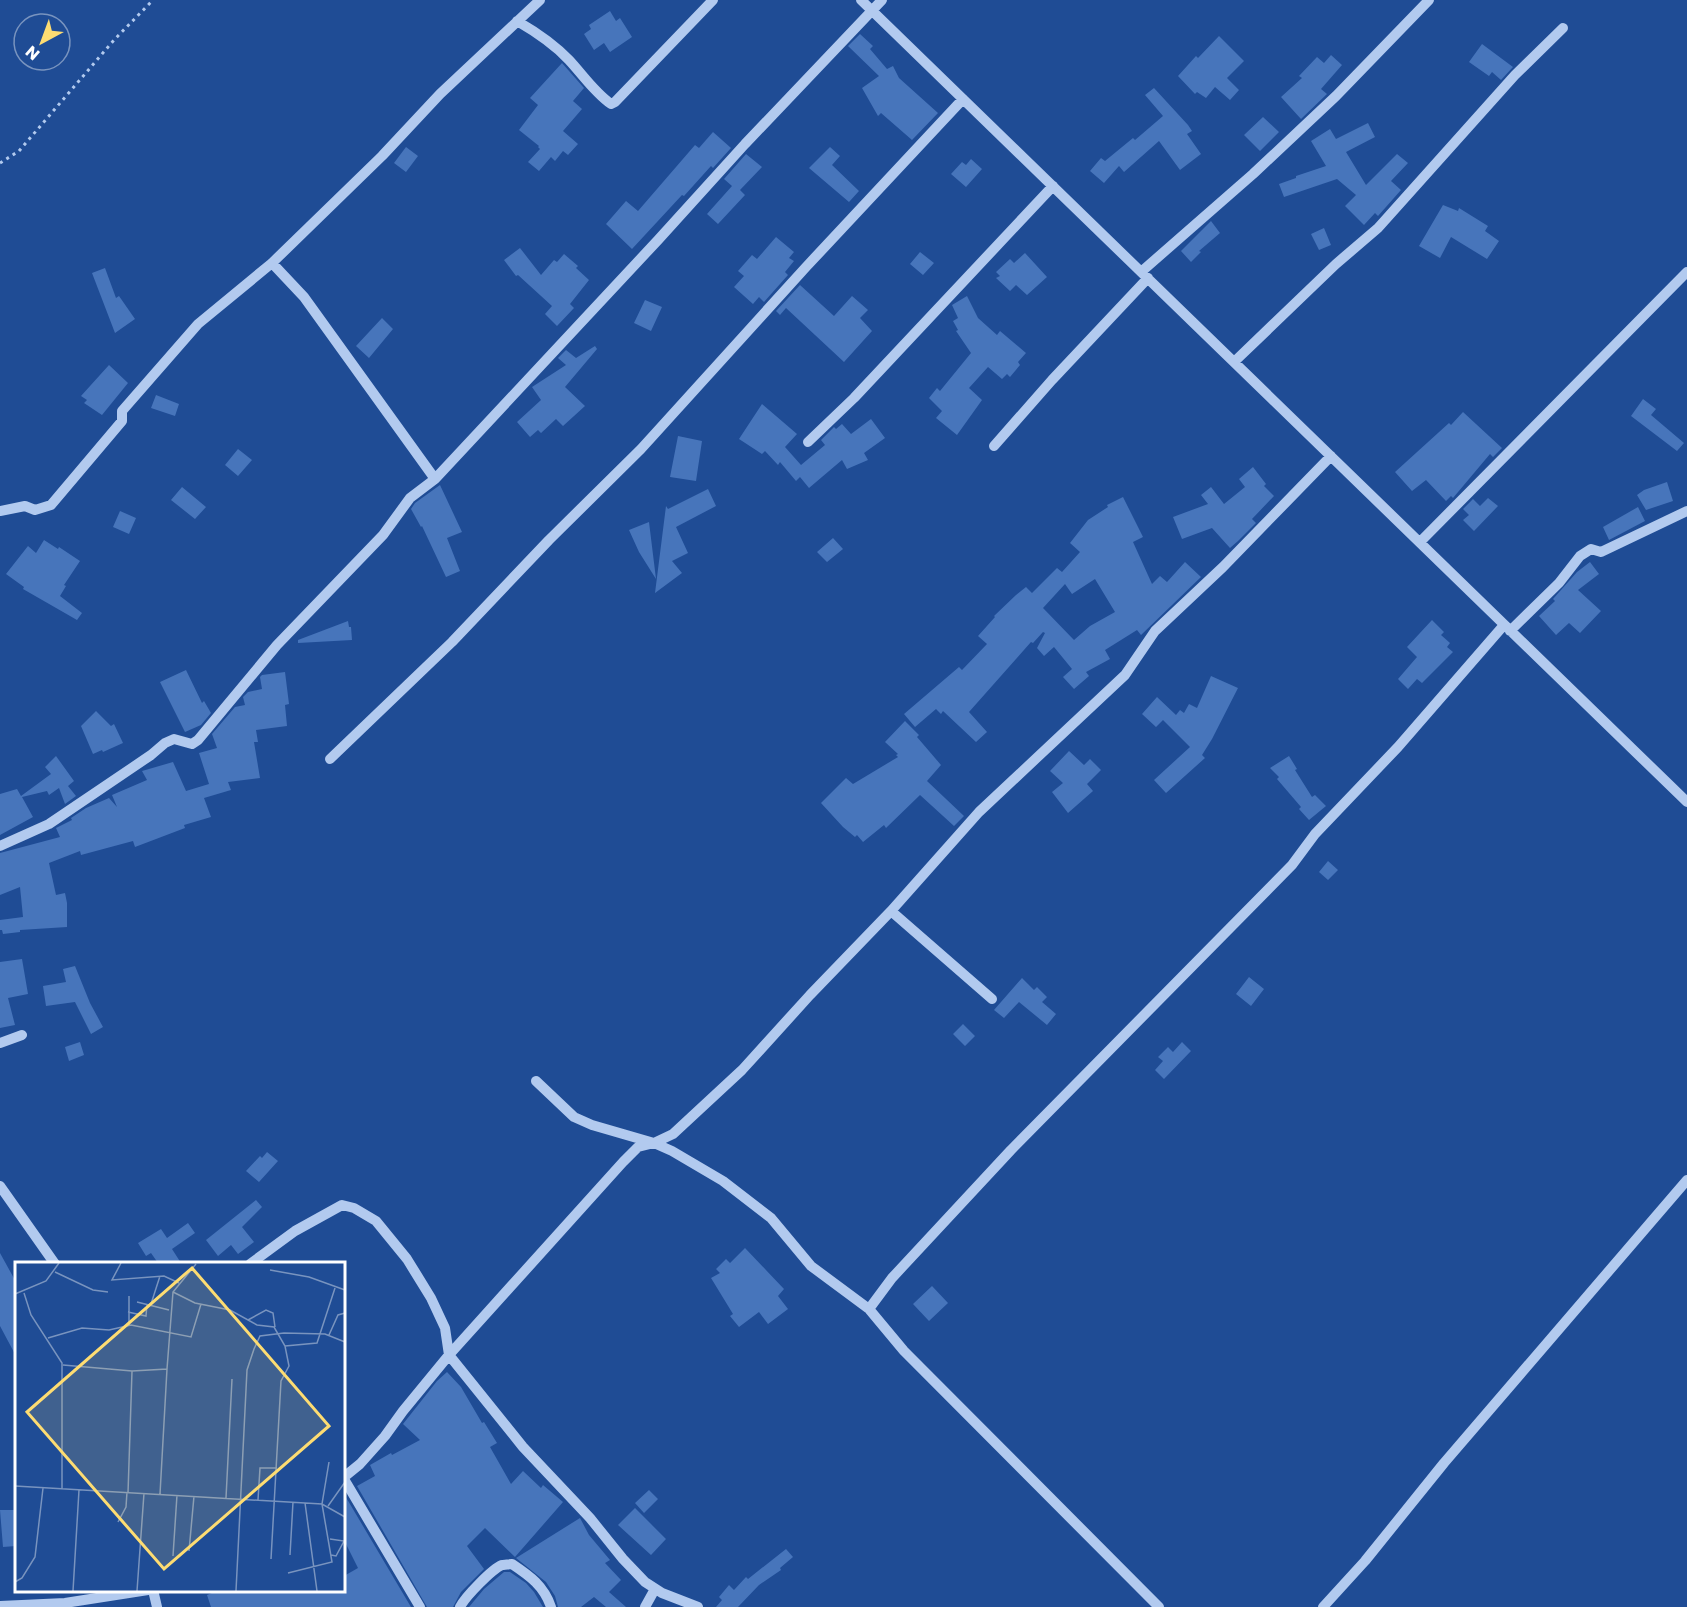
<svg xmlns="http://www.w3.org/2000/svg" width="1687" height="1607" viewBox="0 0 1687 1607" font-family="Poppins,sans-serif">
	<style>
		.building { fill: #4775bb; fill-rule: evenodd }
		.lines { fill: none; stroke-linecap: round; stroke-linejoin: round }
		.path { stroke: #b2caef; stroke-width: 3; stroke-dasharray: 3 4.5; stroke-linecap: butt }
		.minor { stroke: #b2caef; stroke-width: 10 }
		.inset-road { fill: none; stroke: #7994bf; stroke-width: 1.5 }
		.view { fill: #fddc72; fill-opacity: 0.15; stroke: #fddc72; stroke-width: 3 }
		.inset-edge { fill: none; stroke: #fff; stroke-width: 3 }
	</style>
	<rect width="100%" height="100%" fill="#1f4c95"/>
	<path class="building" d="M610 11 616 21 620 18 632 37 610 52 604 43 594 50 584 34 591 29 589 25Z
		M860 34 873 46 870 49 887 69 893 66 899 78 938 113 912 140 881 113 878 116 862 88 879 76 848 46Z
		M1219 36 1244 61 1227 78 1239 90 1230 100 1215 87 1206 98 1197 92 1195 94 1178 76 1196 56 1198 58Z
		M1482 44 1513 67 1501 80 1492 72 1489 76 1469 62Z
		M1331 55 1342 65 1321 89 1327 94 1301 119 1281 97 1302 78 1299 76 1317 57 1324 63Z
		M562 63 584 88 573 101 582 109 563 131 578 144 568 155 563 151 555 161 551 157 539 171 528 162 540 149 538 147 539 146 519 130 538 105 530 98Z
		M1154 88 1188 125 1192 131 1187 134 1201 154 1180 170 1159 141 1124 172 1119 166 1104 183 1090 171 1101 158 1105 161 1133 138 1135 140 1163 116 1145 95Z
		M1263 117 1279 132 1260 151 1244 135Z
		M1368 123 1375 137 1346 152 1366 185 1397 154 1408 163 1391 181 1401 190 1378 216 1375 213 1364 225 1345 206 1356 195 1337 179 1284 197 1279 184 1296 178V176L1326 166 1311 141 1330 129 1336 139Z
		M713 132 731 148 713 168 711 166 684 196 682 195 632 249 606 224 626 201 638 211 695 145 699 148Z
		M406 147 418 156 406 172 394 163Z
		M830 147 840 156 832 165 859 191 849 202 809 168Z
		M746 154 762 167 740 190 745 195 718 224 707 214 732 186 724 179Z
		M971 159 982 169 966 187 951 174 962 162 966 165Z
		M1443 205 1458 211 1459 208 1488 226 1485 231 1499 241 1487 259 1451 237 1440 258 1419 246Z
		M1211 221 1220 233 1199 251 1201 252 1191 262 1181 251Z
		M1324 228 1331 245 1319 250 1311 234Z
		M776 237 794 252 789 258 794 261 785 272 788 275 764 302 759 297 753 304 734 287 744 276 738 271 752 255 757 259Z
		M520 248 541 275 554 260 557 262 564 254 578 266 576 268 589 280 570 304 574 308 557 326 545 314 552 306 518 275 516 276 504 260Z
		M920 252 934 263 923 275 910 264Z
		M1025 253 1047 277 1027 295 1016 285 1010 291 996 278 1000 276 996 272 1010 259 1014 263Z
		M105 268 116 298 119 296 135 319 115 333 92 273Z
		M800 285 834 316 852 296 868 310 860 318 872 331 844 362 786 308 780 315 776 311Z
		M967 296 978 318 997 335 1000 331 1026 353 1018 362 1020 365 1010 377 1007 374 1002 379 988 367 969 388 982 400 957 435 936 418 942 411 929 398 937 388 940 391 971 353 956 331 958 330 953 321 958 318 952 305Z
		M645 300 662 307 651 331 634 323Z
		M382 318 393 329 369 358 356 346Z
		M595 346 597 349 565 387 585 406 563 426 556 419 541 433 538 430 530 437 517 422 541 400 532 387 566 365 558 358 566 350 576 358Z
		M109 365 128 383 102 415 84 403 87 400 81 396Z
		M156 395 179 404 175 416 151 408Z
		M1643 399 1656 409 1651 415 1684 443 1677 451 1631 416Z
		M762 404 797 434 785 447 801 465 825 445 821 440 834 427 836 429 842 424 851 434 871 419 885 438 864 453 868 460 847 469 842 460 809 488 800 477 796 481 780 462 778 465 765 451 762 454 739 439Z
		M1463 412 1502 448 1493 457 1490 454 1453 498 1451 496 1446 501 1426 480 1412 491 1395 472 1449 423 1451 425Z
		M678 436 702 441 696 481 670 477Z
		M238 449 252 460 238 476 225 465Z
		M1253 467 1266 484 1264 486 1274 496 1252 519 1256 523 1238 541 1230 548 1212 528 1182 539 1173 517 1208 504 1201 495 1211 487 1224 504 1245 487 1239 479Z
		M1667 482 1673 501 1646 510 1637 495 1644 490Z
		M440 485 462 532 447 538 460 571 446 577 422 526 421 527 411 509 415 503Z
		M182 487 206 507 195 519 171 500Z
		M708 489 716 506 676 527 688 553 672 561 682 573 655 593 666 506 668 509Z
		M1123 497 1143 537 1133 542 1152 584 1160 576 1167 582 1185 562 1201 577 1141 635 1137 630 1105 650 1110 659 1086 672 1089 676 1074 689 1063 677 1072 669 1054 647 1044 656 1037 648 1045 633 1043 632 1033 643 1031 642 969 712 987 732 976 742 943 711 941 714 936 709 915 727 904 714 959 667 962 670 987 644 978 636 995 617 994 616 1016 595 1026 587 1032 593 1057 568 1062 572 1080 552 1070 543 1088 520 1108 507 1107 505ZM1095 579 1115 612 1090 626 1074 640 1043 608 1065 584 1072 594Z
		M1488 498 1498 506 1474 531 1463 520 1469 515 1463 509 1473 499 1480 506Z
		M1638 507 1645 521 1609 540 1603 527Z
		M120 511 136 518 129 534 113 527Z
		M649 522 656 579 639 552 629 530Z
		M833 538 843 549 827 562 817 552Z
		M44 540 58 549 59 547 80 561 64 585 66 586 60 596 82 613 77 620 23 589 24 587 6 574 28 546 36 553Z
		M1590 562 1599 574 1578 590 1601 611 1580 633 1569 623 1556 635 1539 616 1555 601 1553 599 1577 572Z
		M1432 620 1444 632 1441 635 1450 643 1447 647 1453 652 1422 683 1417 679 1408 689 1398 679 1417 657 1407 647Z
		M348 621 349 627H351L352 640 298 643V640Z
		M186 670 202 703 204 701 211 713 201 725 185 732 160 682Z
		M285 672 289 704 285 705 287 726 256 730 258 742H254L260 778 228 782 231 790 204 798 211 817 184 825 185 828 135 847 133 841 81 855 80 851 49 863 56 895 65 893 67 903V927L20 930V932L3 934 2 930H0V920L23 917 20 887 0 895V853L60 837 56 828 72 820 71 818 86 808 109 798 117 807 112 795 147 780 142 771 173 762 186 791 209 784 199 753 217 748 212 734 235 707 245 705 243 697 248 692 262 689 260 677 262 675Z
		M1211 676 1238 688 1212 739 1202 755 1205 758 1166 793 1154 780 1190 747 1163 720 1156 727 1142 714 1157 697 1176 715 1180 710 1184 713 1189 704 1197 708Z
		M96 711 111 726 114 724 123 743 103 752 102 750 93 754 81 726Z
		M905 721 919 735 917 737 941 765 927 781 964 816 954 826 920 795 886 828 884 825 863 842 857 835 855 837 843 827 821 803 846 778 853 784 898 757 896 755 898 754 885 742Z
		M1069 751 1084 765 1090 759 1101 770 1087 784 1093 791 1068 813 1052 792 1063 783 1050 771Z
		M56 756 74 781 68 786 76 796 65 804 59 788 49 795 47 791 22 797 33 817 0 835V794L17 789 21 796 51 774 45 767Z
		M1289 756 1297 769 1295 770 1312 797 1315 795 1326 806 1309 820 1299 809 1301 807 1277 779 1279 777 1270 768Z
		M1328 861 1338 870 1328 880 1319 872Z
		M22 959 28 994 8 998 15 1025 0 1028V962Z
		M75 966 90 1003 103 1027 91 1034 75 1002 46 1006 43 986 66 982 63 969Z
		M1249 977 1264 989 1251 1006 1236 994Z
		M1022 978 1034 990 1037 987 1047 997 1042 1002 1056 1014 1047 1025 1019 1002 1004 1018 994 1010Z
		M963 1024 975 1036 965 1046 953 1034Z
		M80 1042 84 1055 69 1061 65 1047Z
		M1182 1042 1191 1051 1164 1079 1155 1070 1163 1061 1158 1057 1168 1047 1173 1052Z
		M267 1152 278 1161 259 1182 246 1171 260 1156 262 1158Z
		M256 1200 262 1207 242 1227 254 1242 238 1254 231 1245 218 1256 206 1240Z
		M188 1223 195 1233 172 1249 181 1263H158L151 1253 146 1256 138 1243 161 1229 167 1238Z
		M745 1248 784 1289 778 1296 788 1309 768 1324 759 1312 739 1327 730 1316 733 1314 711 1278 720 1273 716 1269 726 1259 730 1263Z
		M0 1253 16 1282V1356L0 1326Z
		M932 1286 948 1303 929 1321 913 1304Z
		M447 1372 461 1387 482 1423 484 1422 497 1443 490 1447 511 1484 523 1471 541 1488 543 1485 563 1502 515 1557 485 1528 467 1546 484 1569 461 1592 453 1607H427L357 1486 375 1476 370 1465 391 1453 392 1455 420 1440 403 1424 437 1381Z
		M649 1490 658 1499 644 1513 635 1503Z
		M344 1494 411 1607H211L207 1595 219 1590H344V1576L358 1568 344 1540Z
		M635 1508 666 1539 651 1555 618 1525Z
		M0 1510H16V1546L3 1547Z
		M580 1518 589 1535 610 1560 605 1563 621 1580 609 1592 626 1607H606L594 1597 581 1607H558L555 1596 546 1582 516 1558Z
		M786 1549 793 1557 780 1568 781 1570 759 1585 738 1607H716L722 1600 719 1597 729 1585 734 1590 746 1577 748 1579Z
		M504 1572H510L526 1583 534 1592 543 1607H469L484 1589Z"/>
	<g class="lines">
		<path class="path" d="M0 163 19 151 114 40 153 0"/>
		<path class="minor" d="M861 0 1687 802
			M517 21C536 32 554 44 569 60 583 75 594 92 611 104L615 102 713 0
			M272 263 304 297 435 479
			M1141 272 1253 174 1336 96 1429 0
			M1234 362 1336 264 1378 228 1515 75 1563 28
			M808 442 854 398 1053 186
			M994 446 1052 380 1148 278
			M0 511 25 506 35 510 51 505 122 421V411L198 324 272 263 382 156 440 94 540 0
			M1420 542 1687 272
			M1510 631 1559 583 1580 556 1591 549 1601 552 1687 511
			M330 759 452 642 549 540 641 449 806 267 963 99
			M0 846 49 824 151 755 165 743 174 739 192 744 198 740 277 645 383 535 410 498 435 479 658 240 745 144 882 0
			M891 911 992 999
			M0 1043 22 1035
			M536 1081 574 1117 592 1125 654 1143 673 1134 742 1070 810 995 891 911 979 812 1125 675 1155 631 1223 567 1331 456
			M0 1186 55 1264
			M250 1264 295 1231 342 1205 354 1208 376 1221 407 1259 431 1298 445 1328 449 1355 523 1447 590 1518 623 1559 645 1582 662 1593 698 1607
			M869 1309 892 1278 1011 1150 1292 865 1315 834 1398 747 1504 625
			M344 1477 360 1464 385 1436 403 1411 449 1355 623 1162 638 1147 654 1143 672 1151 723 1181 771 1218 811 1266 869 1309 904 1351 1159 1607
			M344 1479 420 1607
			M153 1590 157 1607
			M0 1606 65 1603 148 1590
			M460 1607C465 1597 492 1569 502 1565 503 1565 511 1564 512 1564 530 1576 544 1586 551 1607
			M645 1607 655 1589
			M1323 1607 1365 1561 1444 1463 1687 1180"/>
	</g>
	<g transform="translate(15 1262)">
		<rect width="330" height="330" fill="#1f4c95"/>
		<path class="inset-road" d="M106 1 97 18 149 14 164 21M255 8 294 15 330 28M40 10 78 28 93 30M158 30 180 41 215 48 242 63 259 65 270 84 274 104 266 119 256 297M9 31 16 53 47 101V227M0 32 31 19 44 1M114 34V64M122 40 154 48M136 42 145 14M113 50 131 54 132 42M233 58 251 48 258 51 260 65M314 73 323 53 330 51M33 76 67 66 94 68 116 63 176 75 186 42M270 84 302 81 320 26M48 103 117 109 152 107 158 30 181 2M0 224 307 242 330 255M113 231 117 109M145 232 152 107M211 236 217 117M243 238 245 206H262M290 241 302 329M313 244 330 220M103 260 111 245 112 230M315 277 329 279 321 294 316 293M174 289 179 234M275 293 278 240M158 294 162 233M273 311 317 300 307 242 314 200M0 320 7 316 20 295 28 226M58 329 64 228M122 329 129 231M221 329 232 108 239 87 245 74 269 71 310 72 330 80"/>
		<path class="view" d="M177 6 314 164 149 307 12 150Z"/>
		<rect width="330" height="330" class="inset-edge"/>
	</g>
	<g transform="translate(42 42) rotate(221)"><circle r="28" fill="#1f4c95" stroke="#7994bf" stroke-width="1.5"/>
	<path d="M0-4.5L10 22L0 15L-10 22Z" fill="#fddc72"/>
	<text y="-9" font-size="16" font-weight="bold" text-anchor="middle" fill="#ffffff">N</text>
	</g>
</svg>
